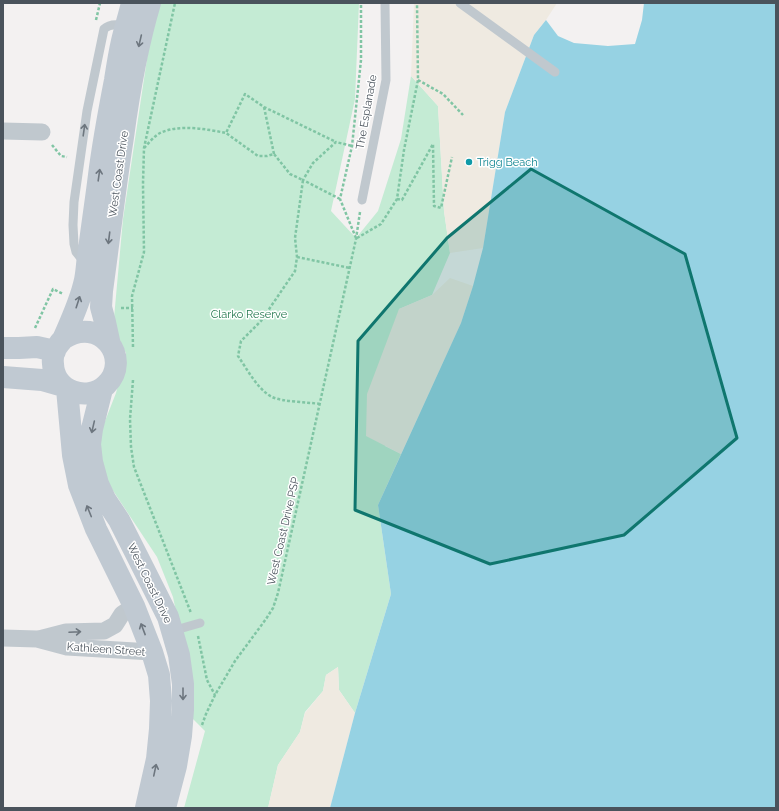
<svg xmlns="http://www.w3.org/2000/svg" width="779" height="811" viewBox="0 0 779 811" font-family="Raleway,sans-serif">
	<style>
		.green { fill: #c4ebd4 }
		.sand { fill: #efeae1 }
		.water { fill: #96d2e3 }
		.lines { fill: none; stroke-linecap: round; stroke-linejoin: round }
		.path { stroke: #80c5a4; stroke-width: 2.5; stroke-dasharray: 3 2; stroke-linecap: butt }
		.lane { stroke: #c0c8ce; stroke-width: 9 }
		.street { stroke: #c0c8ce; stroke-width: 17 }
		.secondary { stroke: #c0c9d2; stroke-width: 22 }
		.oneway { stroke: #6d767f }
		.oneway2 { stroke: #6d767e }
		.marked { fill: #0f766e; fill-opacity: 0.2; stroke: #0f766e; stroke-width: 3; stroke-linejoin: round }
		.culture-dot { fill: #0f9aa8; stroke: #fff; stroke-width: 1.5 }
		.labels { text-anchor: middle; stroke-width: 3; stroke-linejoin: round; paint-order: stroke }
		.street-label { font-size: 11px; fill: #4a535c; stroke: #fff }
		.culture-label { font-size: 11px; fill: #0d838f; stroke: #fff; text-anchor: start }
		.park-label { font-size: 11px; fill: #22774d; stroke: #fff }
	</style>
	<rect width="100%" height="100%" fill="#f3f1f1"/>
	<path class="green" d="M158 3H359L355 99 331 211 356 238 378 211 401 139 411 76 438 106 444 211 450 253 432 295 399 309 385 446 401 454 378 505 391 594 355 713 339 690 338 667 326 675 323 691 305 712 300 732 278 765 268 808H184L205 731 191 717 190 680 173 597 157 557 104 477 98 439 116 393 126 353 113 329 123 219 153 19Z"/>
	<path class="sand" d="M414 3H557L546 20 534 35 505 112 483 248 450 253 444 211 438 106 411 76Z
		M450 278 473 286 461 323 401 454 366 436 367 394 399 309 432 295Z
		M338 667 339 690 355 713 330 808H268L278 765 300 732 305 713 323 691 326 675Z"/>
	<path class="water" d="M644 3H776V808H330L355 713 391 594 378 505 461 323 473 286 483 248 505 112 534 35 546 20 558 36 574 43 608 46 635 44 642 20Z"/>
	<g class="lines">
		<path class="path" d="M96 20 100 3
			M418 80 443 94 463 115
			M264 107 274 154
			M52 145 61 156 67 157
			M144 148C149 143 154 136 160 133 179 124 206 129 226 133
			M340 199 303 180 313 163 336 142 352 146
			M397 199 402 200 433 144 434 206 441 208 452 157
			M356 238 340 199 352 146 361 60V3
			M357 238 381 224 397 199 404 150 418 80 417 3
			M297 257 350 268
			M121 308H133
			M35 328 53 289 63 294
			M133 347 132 296 144 252 143 184 144 148 175 3
			M133 380 130 419 131 447 134 467 191 613
			M320 404C307 402 283 402 272 397 258 390 247 369 238 356L241 341 261 321 295 271 297 257 295 238 303 180 290 174 274 154 267 156H258L226 133 245 94 264 107 336 142
			M198 636 207 680 215 695
			M202 725 206 714 215 695 235 661 266 619 273 608 278 593 356 239 360 212"/>
		<path class="lane" d="M460 3 555 72
			M362 200 386 80 385 3
			M86 259 80 257 76 252 74 244 73 225 74 202 87 111 104 29C110 23 118 24 126 26
			M172 631 200 623"/>
		<path class="street" d="M3 131 42 132
			M3 638 37 639 67 647 152 652
			M39 639 66 632 104 631 115 625 122 614 134 606"/>
		<path class="secondary" d="M63 339C100 314 133 359 106 385 87 403 54 391 53 364 52 357 55 349 59 344 61 341 63 340 64 337 72 319 81 299 85 280 87 270 87 260 89 250 92 225 96 200 99 175 103 143 109 111 115 80 117 67 119 54 122 41 125 28 129 16 132 3
			M110 345 105 322 101 307 102 291C109 240 115 188 123 137 129 92 137 47 150 3
			M3 348H19L37 347 55 351
			M3 377 42 380 63 386
			M67 389 73 455 79 485 96 529 134 606 152 652 159 675 161 701 160 729 157 759 146 808
			M102 389 92 429 90 444 92 462 98 484 105 499 119 520 168 617 179 655 183 684V710L181 736 176 766 165 808"/>
	</g>
	<defs><path id="oneway-shaft" d="M-6 0H5M1.5-3L5.5 0L1.5 3" fill="none" stroke-width="1.6" stroke-linecap="round" stroke-linejoin="round"/></defs>
	<g class="oneway">
		<use href="#oneway-shaft" transform="translate(140 41) rotate(103)"/>
		<use href="#oneway-shaft" transform="translate(99 175) rotate(-82)"/>
		<use href="#oneway-shaft" transform="translate(109 238) rotate(97)"/>
		<use href="#oneway-shaft" transform="translate(78 302) rotate(-72)"/>
		<use href="#oneway-shaft" transform="translate(93 427) rotate(103)"/>
		<use href="#oneway-shaft" transform="translate(89 511) rotate(-112)"/>
		<use href="#oneway-shaft" transform="translate(143 629) rotate(-111)"/>
		<use href="#oneway-shaft" transform="translate(183 694) rotate(90)"/>
		<use href="#oneway-shaft" transform="translate(155 770) rotate(-78)"/>
	</g>
	<g class="oneway2">
		<use href="#oneway-shaft" transform="translate(84 130) rotate(-82)"/>
		<use href="#oneway-shaft" transform="translate(75 632) rotate(-3)"/>
	</g>
	<path class="marked" d="M531 169 685 254 737 438 624 535 490 564 355 510 358 341 447 238Z"/>
	<circle class="culture-dot" cx="469" cy="162" r="4"/>
	<g class="labels">
		<g class="street-label">
			<text transform="translate(366 112) rotate(-80)" y="4">The Esplanade</text>
			<text transform="translate(118 174) rotate(-82)" y="4">West Coast Drive</text>
			<text transform="translate(283 531) rotate(-77)" y="4">West Coast Drive PSP</text>
			<text transform="translate(150 583) rotate(64)" y="4">West Coast Drive</text>
			<text transform="translate(106 649) rotate(4)" y="4">Kathleen Street</text>
		</g>
		<g class="culture-label">
			<text x="477" y="166">Trigg Beach</text>
		</g>
		<g class="park-label">
			<text x="249" y="318">Clarko Reserve</text>
		</g>
	</g>
	<rect width="779" height="811" fill="none" stroke="#4a535c" stroke-width="8"/>
</svg>
